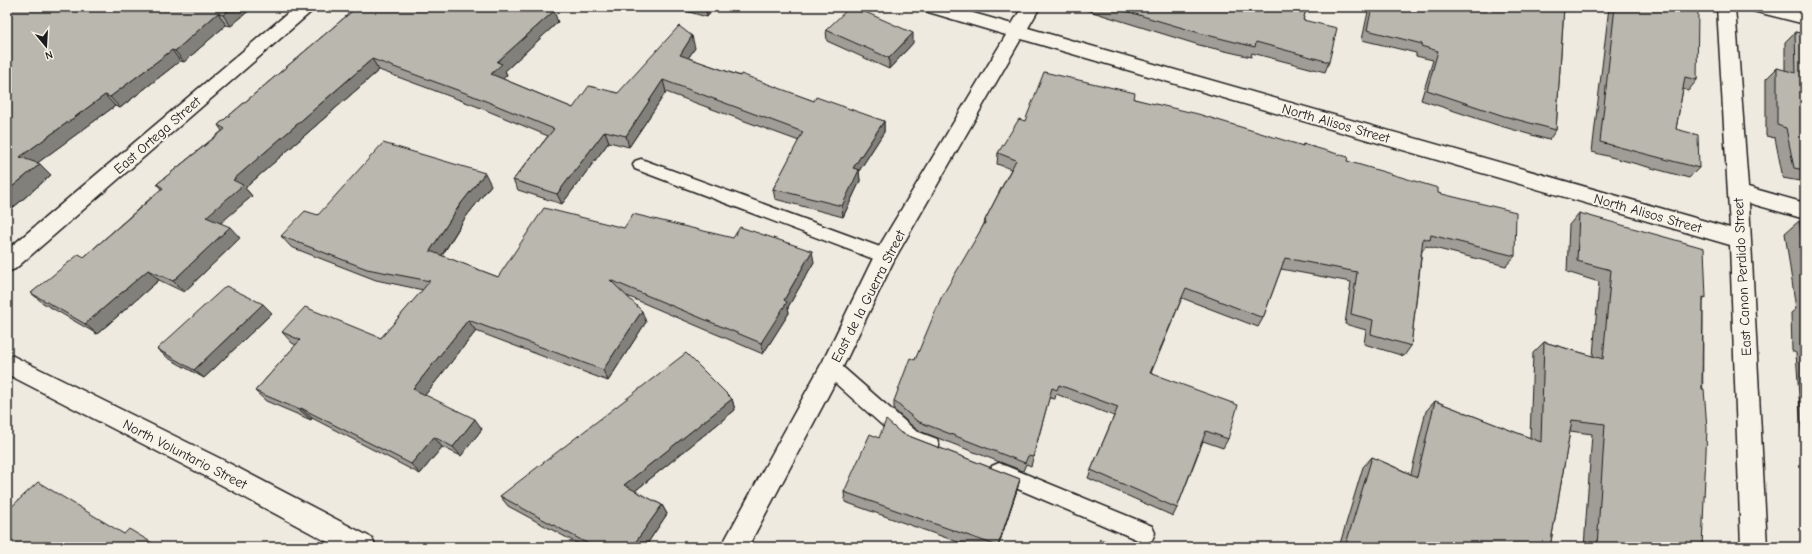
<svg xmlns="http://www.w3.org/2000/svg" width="1812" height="554" viewBox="0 0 1812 554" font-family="'Comic Neue',sans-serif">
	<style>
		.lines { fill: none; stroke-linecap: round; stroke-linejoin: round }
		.lane-casing { stroke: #1c1c1c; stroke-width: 3 }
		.street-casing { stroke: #1c1c1c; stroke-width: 3 }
		.lane { fill: #f7f3e8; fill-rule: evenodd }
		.street { fill: #f7f3e8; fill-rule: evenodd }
		.wall { fill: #a09d96; stroke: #1c1c1c }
		.shaded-wall { fill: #82807a; stroke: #1c1c1c }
		.building { fill: #bab7af; stroke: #1c1c1c }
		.labels { text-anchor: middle; stroke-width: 4; stroke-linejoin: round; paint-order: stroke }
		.street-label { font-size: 14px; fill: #1c1c1c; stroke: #f7f3e8 }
	</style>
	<rect width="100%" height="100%" fill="#eeeae0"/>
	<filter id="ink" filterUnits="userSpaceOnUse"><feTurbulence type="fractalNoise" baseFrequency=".025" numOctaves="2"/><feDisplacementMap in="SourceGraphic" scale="8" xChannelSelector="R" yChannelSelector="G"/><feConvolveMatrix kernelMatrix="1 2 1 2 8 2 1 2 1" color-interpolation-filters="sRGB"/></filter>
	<g filter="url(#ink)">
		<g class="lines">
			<g class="lane-casing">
				<path id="lane" d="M641 159 891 251 893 256 891 261 885 263 879 261 635 169 633 165 635 161Z
					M831 360 837 362 916 431 937 439 939 445 937 451 930 454 902 443 825 374 822 368 825 362Z
					M999 463 1152 526 1155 533 1152 540 1145 543 992 478 989 472 992 466Z"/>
			</g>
			<g class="street-casing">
				<path id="street" d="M295 7H315L312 11 15 269 7 272V250Z
					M922 7H952L1012 24 1022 7H1040L1028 28 1730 228 1717 7H1735L1748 187 1805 203V219L1749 203 1767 547H1741L1730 245 1021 39 894 260 839 375 748 547H721L823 361 877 250 1006 35 925 11Z
					M1750 7H1784L1805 12V24L1753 11Z
					M7 353 221 459 372 538 376 547H337L203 475 7 374Z"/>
			</g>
			<use href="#lane" class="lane"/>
			<use href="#street" class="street"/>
		</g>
		<path class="wall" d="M7 7H253L231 26 226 25 184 62 180 61 120 108 115 106 37 163 51 175 8 212 7 211Z
			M357 7 558 22 505 71 507 75 503 79 573 108 618 93 695 48 688 58 814 101 884 121V132L859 171 860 181 843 217 775 199 773 189 799 141 666 92 629 147 609 142 562 204 518 190 513 180 548 136 476 106 379 70 245 188 252 196 220 223 240 238 184 292 159 280 97 334 43 303 31 293 84 257 161 189 157 184 222 131 218 125Z
			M671 7H715L707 17Z
			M1084 7H1307L1303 20 1329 62 1325 72 1252 53 1251 57 1199 45 1083 9Z
			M1369 7H1564L1556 130 1549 140 1497 125 1421 100 1433 60 1416 56V53L1362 40Z
			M1609 7H1691L1697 80 1688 91 1683 89 1676 129 1699 168 1689 178 1592 152Z
			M826 30 913 43 889 69 827 41Z
			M1795 32 1805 34V182L1783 178 1775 138 1766 136V79L1777 68 1785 71V42Z
			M1134 99 1302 146 1303 144 1347 161 1438 193 1515 256 1506 266 1426 246 1422 251V250L1411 346 1404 356 1364 344 1366 330 1345 324 1351 282 1281 269 1263 318 1258 327 1182 298 1151 373 1228 439 1223 448 1203 441 1177 508 1173 516 1088 478 1091 470 1114 416 1056 394 1055 399 1049 398 1031 466 1026 464 1023 471 917 430 894 410V401L984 224 985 220 1011 169 997 164 998 153 1025 121Z
			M491 185 465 218 442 256 498 277 624 228 814 262 788 307 789 313 763 354 627 296 646 322 608 381 476 331 425 395 482 429 461 456 442 447 420 474 312 418 311 420 266 401 255 391 296 345 292 343 282 332 381 338 423 290 376 280 291 247 281 236 318 215Z
			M1579 213 1706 298 1703 301 1702 547H1584L1592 434 1570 431 1550 547H1339L1363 467 1372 457 1411 474 1426 411 1435 401 1530 438 1533 353 1544 342 1593 356 1599 282 1567 272 1569 225Z
			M1799 221 1805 223V482L1796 353 1792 351 1791 313 1796 309 1785 233Z
			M263 304 272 313 204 378 168 358 157 349Z
			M732 399 735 410 635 491 662 505 667 514 645 547H584L508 506 500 496Z
			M901 433 1020 479 1017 490 998 547H972L845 502 844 492 879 438Z"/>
		<path class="shaded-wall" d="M232 7H253L231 26 223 15Z
			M706 7H715L707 17 706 8Z
			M554 11 558 22 505 71 507 75 497 85 491 74 497 62Z
			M218 13 226 25 184 62 175 51Z
			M913 33V43L889 69V58Z
			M692 36 695 48 683 66 680 55Z
			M172 50 180 61 120 108 110 97Z
			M372 59 379 70 245 188 252 196 215 228 206 217 233 180Z
			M663 80 666 92 629 147 626 136Z
			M105 95 115 106 32 167 20 157Z
			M884 121V132L859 171 860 181 843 217 842 206 853 168Z
			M605 131 609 142 562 204 557 194Z
			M40 164 51 175 8 212 7 211V191Z
			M485 173 491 185 465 218 437 263 430 251 459 206Z
			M230 227 240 238 184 292 173 281Z
			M812 251 814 262 788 307 789 313 763 354 761 343 784 300Z
			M148 270 159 280 97 334 85 324Z
			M263 304 272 313 204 378 194 370Z
			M642 311 646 322 608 381 603 370Z
			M468 320 476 331 421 400 413 389Z
			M732 399 735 410 630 495 624 485Z
			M301 408 312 418 311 420 300 410Z
			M475 419 482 429 461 456 453 447Z
			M434 437 442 447 420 474 411 464Z
			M1020 479 1017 490 998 547H997Z
			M662 505 667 514 645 547H632Z"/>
		<path class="building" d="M7 7H232L223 15 218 13 175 51 172 50 110 97 105 95 20 157 40 164 7 191Z
			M357 7H544L554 11 497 62 502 64 491 74 573 108 589 86 618 93 679 26 692 36 680 55 740 76 741 74 814 101 816 97 884 121 853 168 859 170 842 206 773 189 803 132 663 80 626 136 605 131 557 194 513 180 554 129 471 95 372 59 233 180 243 185 206 217 230 227 173 281 148 270 85 324 31 293 79 254 84 257 163 188 157 184 225 129 218 125Z
			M850 7H854L913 33 889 58 826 30Z
			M1112 7H1307L1303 20 1337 28 1329 62 1256 42 1255 47 1203 34Z
			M1372 7H1564L1556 130 1504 116 1427 90 1438 51 1421 46 1422 44 1367 30Z
			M1615 7H1691L1698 9 1697 80 1685 77 1676 129 1698 135 1699 168 1600 142Z
			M1795 32 1805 34V170L1794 168 1786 128 1777 125V68L1796 73Z
			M1044 72 1135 93 1134 99 1198 114 1303 146V144L1348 157 1347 161 1438 188V193L1516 212 1515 256 1431 235 1430 240 1423 238 1411 346 1371 334 1373 320 1351 314 1357 272 1285 258 1263 318 1186 288 1150 373 1238 405 1228 439 1206 431 1177 508 1091 470 1118 407 1059 385 1057 390 1052 388 1033 457 1028 456 1025 463 917 421 894 401 910 358 915 360 941 298 986 221 985 220 1016 160 998 153 1019 119 1025 121Z
			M383 143 485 173 459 206 430 251 498 277 544 208 624 228 633 214 733 238 740 227 812 251 784 300 787 302 761 343 610 280 642 311 603 370 468 320 413 389 475 419 453 447 434 437 411 464 301 408 300 410 255 391 300 340 282 332 305 307 381 338 430 281 367 269 281 236 305 211 318 215Z
			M1579 213 1704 248 1706 298 1703 297 1702 389H1704L1707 428 1702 547H1597L1605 424 1572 420 1550 547H1349L1350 546 1346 544 1372 457 1417 477 1435 401 1541 442 1544 342 1603 359 1611 270 1577 261Z
			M1799 221 1805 223V260Z
			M226 286 263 304 194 370 157 349Z
			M686 353 732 399 624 485 662 505 632 547H594L500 496Z
			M886 420 901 433 1020 479 998 546 844 492 870 434 879 438Z
			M38 482 124 534 129 529 159 547H7V511Z
			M1100 539 1121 547H1097Z"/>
	</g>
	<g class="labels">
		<g class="street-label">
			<text transform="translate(1336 123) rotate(16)" y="5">North Alisos Street</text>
			<text transform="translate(157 135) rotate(-41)" y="5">East Ortega Street</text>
			<text transform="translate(1648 213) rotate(16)" y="5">North Alisos Street</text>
			<text transform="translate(1742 277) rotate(-93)" y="5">East Canon Perdido Street</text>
			<text transform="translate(868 296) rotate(-63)" y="5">East de la Guerra Street</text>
			<text transform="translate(185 454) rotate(27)" y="5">North Voluntario Street</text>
		</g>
	</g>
	<rect width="1812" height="554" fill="none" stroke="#f7f3e8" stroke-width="24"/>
	<rect x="12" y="12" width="1788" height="530" fill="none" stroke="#1c1c1c" stroke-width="1.5" filter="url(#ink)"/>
	<g transform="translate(46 46) rotate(162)" stroke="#f7f3e8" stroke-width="3" paint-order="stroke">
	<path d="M0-3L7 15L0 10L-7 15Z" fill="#1c1c1c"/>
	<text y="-6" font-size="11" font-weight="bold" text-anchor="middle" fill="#1c1c1c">N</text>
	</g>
</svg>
